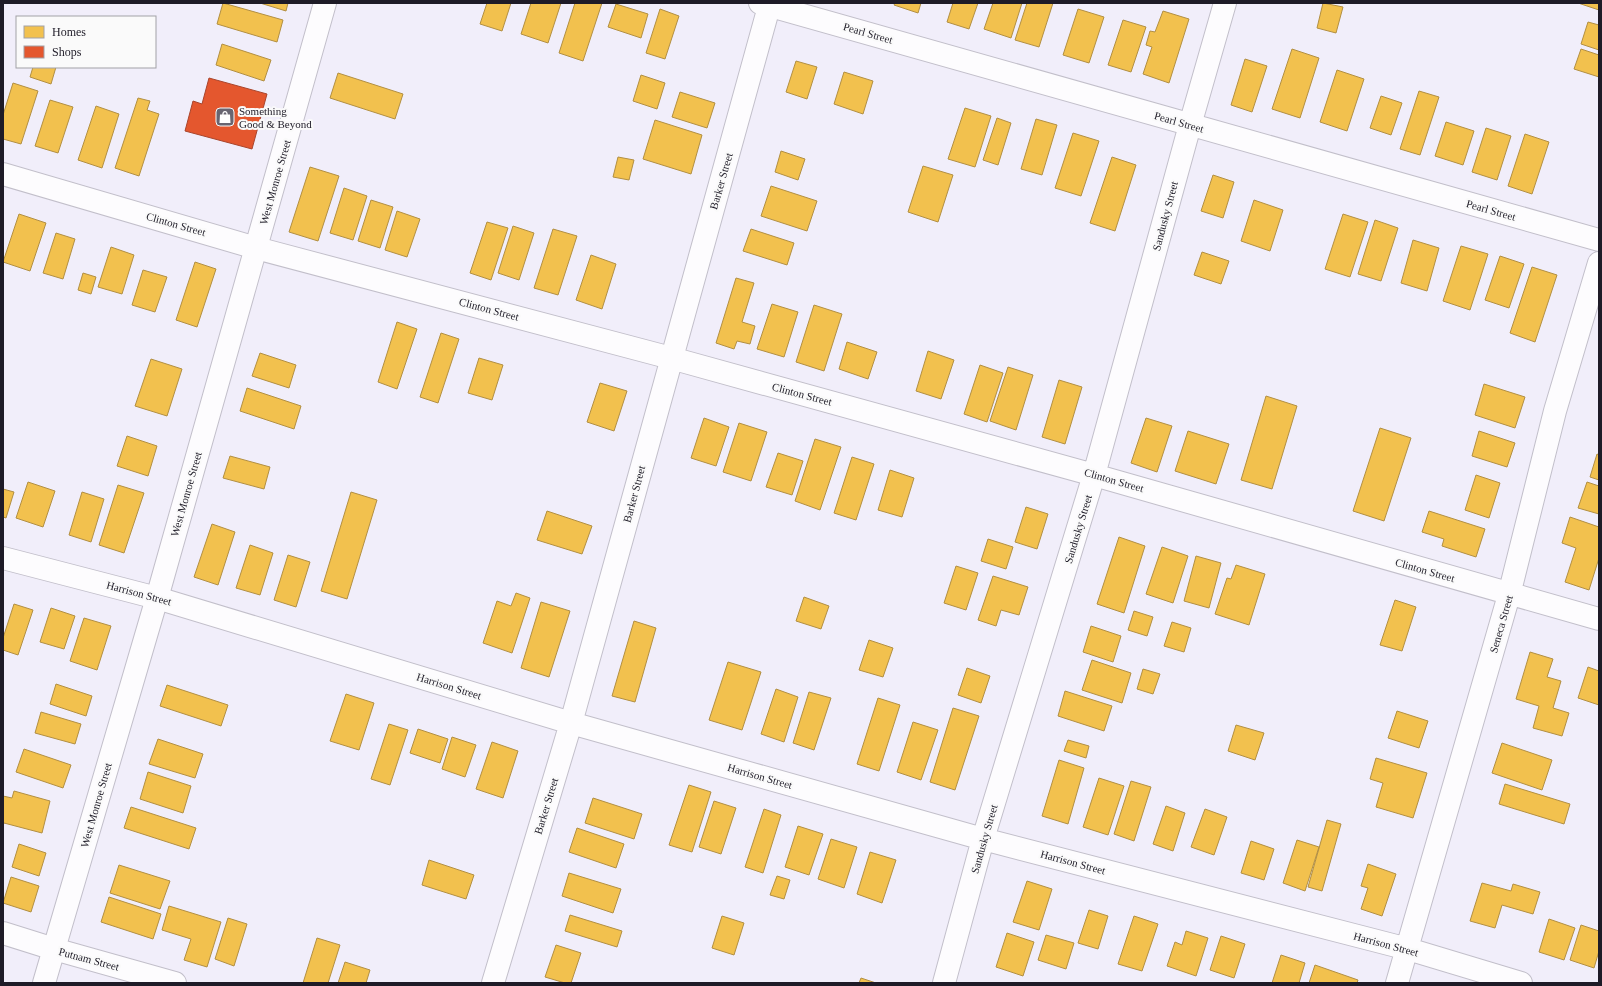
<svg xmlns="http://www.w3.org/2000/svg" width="1602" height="986" viewBox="0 0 1602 986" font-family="'Times New Roman',serif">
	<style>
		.homes { fill: #f2c14e; stroke: #b28f42 }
		.shops { fill: #e4572e; stroke: #a9452c }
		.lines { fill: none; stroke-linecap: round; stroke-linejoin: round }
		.minor-casing { stroke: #c2bfca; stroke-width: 24 }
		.major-casing { stroke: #c2bfca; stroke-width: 24 }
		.minor { stroke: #fdfcfe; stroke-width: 22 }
		.major { stroke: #fdfcfe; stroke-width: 22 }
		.labels { text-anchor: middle; stroke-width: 4; stroke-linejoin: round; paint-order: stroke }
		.street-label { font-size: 11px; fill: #1e1b27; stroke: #fafafa }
		.poi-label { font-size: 11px; fill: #1e1b27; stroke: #fafafa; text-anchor: start }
	</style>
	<rect width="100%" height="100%" fill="#f1eefa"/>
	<path class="homes" d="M223 3 283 20 277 42 217 24Z
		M260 3H288L286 11Z
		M487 3H511L502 31 480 24Z
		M531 3H561L548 43 521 34Z
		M575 3H602L583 61 559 53Z
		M895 3H921L918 13 894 5Z
		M953 3H978L969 29 947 22Z
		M993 3H1022L1011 38 984 29Z
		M1027 3H1053L1039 47 1015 40Z
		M1323 3 1343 7 1336 33 1317 28Z
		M1578 3H1599V10Z
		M616 4 648 14 641 38 608 27Z
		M660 9 679 16 665 59 646 53Z
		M1078 9 1104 17 1089 63 1063 55Z
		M1163 11 1189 19 1169 83 1143 74 1152 47 1146 45 1150 31 1155 32Z
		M1123 20 1146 27 1131 72 1108 65Z
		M1588 22 1599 25V50L1581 44Z
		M222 44 271 60 264 81 216 65Z
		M1292 49 1319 58 1300 118 1272 109Z
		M1581 49 1599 55V77L1574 69Z
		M1245 59 1267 66 1252 112 1231 105Z
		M796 61 817 67 807 99 786 92Z
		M33 67H56L51 84 30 77Z
		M1337 70 1364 79 1347 131 1320 122Z
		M844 72 873 81 863 114 834 104Z
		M338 73 403 94 395 119 330 98Z
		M641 75 665 83 657 109 633 101Z
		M13 83 38 91 21 144 3 139V115Z
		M1419 91 1439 97 1420 155 1400 149Z
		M680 92 715 103 707 128 672 117Z
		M1381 96 1402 103 1391 135 1370 128Z
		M138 98 150 101 147 110 159 114 139 176 115 168Z
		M50 100 73 107 58 153 35 146Z
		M96 106 119 114 102 168 78 160Z
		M965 108 991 116 975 167 948 159Z
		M997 118 1011 123 998 165 983 160Z
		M1036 119 1057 125 1042 175 1021 169Z
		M655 120 702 135 691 174 643 159Z
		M1446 122 1474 131 1463 165 1435 156Z
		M1486 128 1511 136 1497 180 1472 172Z
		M1073 133 1099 141 1081 196 1055 188Z
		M1525 134 1549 142 1532 194 1508 186Z
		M781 151 805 159 798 180 775 172Z
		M618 157 634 160 629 180 613 177Z
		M1112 157 1136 165 1115 231 1090 223Z
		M923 166 953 175 938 222 908 212Z
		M310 167 339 176 318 241 289 232Z
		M1213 175 1234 182 1223 218 1201 211Z
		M771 186 817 201 807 231 761 216Z
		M344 188 367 196 353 240 330 233Z
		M371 200 393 207 380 248 358 241Z
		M1254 200 1283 210 1270 251 1241 241Z
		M397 211 420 219 407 257 385 250Z
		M19 214 46 223 30 271 3 262Z
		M1343 214 1368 222 1350 277 1325 269Z
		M1375 220 1398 228 1381 281 1358 274Z
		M487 222 508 228 491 280 470 273Z
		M513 226 534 233 519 280 498 273Z
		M553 229 577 236 558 295 534 288Z
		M751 229 794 243 787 265 743 251Z
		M56 233 75 239 63 279 43 273Z
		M1413 240 1439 248 1427 291 1401 283Z
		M1461 246 1488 254 1470 310 1443 301Z
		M111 247 134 255 122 294 98 287Z
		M1202 252 1229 261 1221 284 1194 275Z
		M591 255 616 264 602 309 576 300Z
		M1500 256 1524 264 1509 308 1485 300Z
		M195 262 216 269 197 327 176 320Z
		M1532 267 1557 275 1535 342 1510 333Z
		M143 270 167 277 155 312 132 305Z
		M83 273 96 277 91 294 78 290Z
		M736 278 754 283 742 322 755 326 750 344 737 341 734 349 716 343Z
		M772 304 798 312 784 357 757 349Z
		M814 305 842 314 824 371 796 362Z
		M397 322 417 329 397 389 378 382Z
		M441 333 459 339 438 403 420 397Z
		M847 342 877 352 868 379 839 369Z
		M928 351 954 360 941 399 916 391Z
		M260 353 296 365 289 388 252 376Z
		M479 358 503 365 492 400 468 393Z
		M151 359 182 369 167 416 135 406Z
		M980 365 1003 373 987 422 964 414Z
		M1008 367 1033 375 1016 430 990 421Z
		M1059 380 1082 387 1065 444 1042 437Z
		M600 383 627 391 614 431 587 422Z
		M1484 384 1525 397 1515 428 1475 415Z
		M247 388 301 406 294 429 240 411Z
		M1266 396 1297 406 1272 489 1241 480Z
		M704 418 729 427 716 466 691 458Z
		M1146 418 1172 426 1157 472 1131 463Z
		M739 423 767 432 751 481 723 472Z
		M1380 428 1411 438 1384 521 1353 511Z
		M1188 431 1229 444 1216 484 1175 471Z
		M1479 431 1515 443 1507 467 1472 456Z
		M127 436 157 446 148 476 117 466Z
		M815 439 841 447 820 510 795 501Z
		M778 453 803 461 792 495 766 487Z
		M1597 454 1599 455V480L1590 477Z
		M230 456 270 467 264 489 223 478Z
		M852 457 874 464 856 520 834 513Z
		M890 470 914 478 902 517 878 510Z
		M1476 475 1500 483 1489 518 1465 510Z
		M28 482 55 491 43 527 16 518Z
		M1587 482 1599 486V514L1578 508Z
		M118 485 144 493 124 553 99 545Z
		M3 489 14 492 6 518 3 517Z
		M82 492 104 499 91 542 69 535Z
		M351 492 377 500 347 599 321 591Z
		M1026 507 1048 514 1037 549 1015 542Z
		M547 511 592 526 582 554 537 540Z
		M1429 511 1485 529 1476 557 1442 546 1444 539 1422 532Z
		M1570 517 1599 527V558L1589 590 1565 582 1576 548 1562 543Z
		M212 524 235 532 218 585 194 577Z
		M1119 537 1145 546 1124 613 1097 604Z
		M988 539 1013 547 1006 569 981 561Z
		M250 545 273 553 260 595 236 588Z
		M1162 547 1188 556 1173 603 1146 594Z
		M288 555 310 562 296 607 274 600Z
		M1196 556 1221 563 1209 608 1184 601Z
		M1236 565 1265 574 1249 625 1215 614 1227 578 1231 579Z
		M956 566 978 573 966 610 944 603Z
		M993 576 1028 587 1019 615 1001 610 996 626 978 620Z
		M516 593 530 598 512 653 483 643 497 601 511 606Z
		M804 597 829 606 821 629 796 621Z
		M1395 600 1416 607 1402 651 1380 645Z
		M541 602 570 611 549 677 521 668Z
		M14 604 33 610 18 655 3 650V638Z
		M51 608 75 616 64 649 40 642Z
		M1134 611 1153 617 1147 636 1128 630Z
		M84 618 111 626 97 670 70 661Z
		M634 621 656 628 635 702 612 696Z
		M1172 622 1191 628 1184 652 1164 646Z
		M1091 626 1121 636 1113 662 1083 652Z
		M869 640 893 648 883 677 859 670Z
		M1530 652 1553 659 1547 677 1561 681 1553 708 1569 713 1562 736 1533 728 1539 706 1516 699Z
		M1092 660 1131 673 1122 703 1082 690Z
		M728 662 761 672 742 730 709 720Z
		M1588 667 1599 671V705L1578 698Z
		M967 668 990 676 981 703 958 695Z
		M1143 669 1160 674 1153 694 1137 689Z
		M56 684 92 696 86 716 50 704Z
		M167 685 228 705 221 726 160 706Z
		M776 689 798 697 784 742 761 734Z
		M1065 691 1112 706 1104 731 1058 716Z
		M809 692 831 698 814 750 793 743Z
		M346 694 374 703 359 750 330 741Z
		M878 698 900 705 879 771 857 764Z
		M953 708 979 716 955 790 930 782Z
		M1397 711 1428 721 1419 748 1388 738Z
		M41 712 81 724 75 744 35 733Z
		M913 722 938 730 921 780 897 772Z
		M389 724 408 730 390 785 371 779Z
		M1236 725 1264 733 1255 760 1228 751Z
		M418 729 448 739 440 763 410 753Z
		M452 737 476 745 465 777 442 769Z
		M158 739 203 754 195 778 149 764Z
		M1068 740 1089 746 1086 758 1064 751Z
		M492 742 518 751 503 798 476 789Z
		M1502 743 1552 760 1542 790 1492 773Z
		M24 749 71 765 63 788 16 772Z
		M1376 758 1427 773 1413 818 1376 807 1383 783 1370 779Z
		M1059 760 1084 768 1068 824 1042 816Z
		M148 772 191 786 183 813 140 799Z
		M1099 778 1124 786 1108 835 1083 827Z
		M1131 781 1151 787 1134 841 1114 834Z
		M1505 784 1570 804 1564 824 1499 804Z
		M689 785 711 792 692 852 669 845Z
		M14 791 50 801 42 833 4 823 3 826V796L12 798Z
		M593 798 642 814 634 839 585 823Z
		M714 801 736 808 721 854 699 847Z
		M1166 806 1185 813 1173 851 1153 844Z
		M131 807 196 828 189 849 124 828Z
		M764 809 781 815 763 873 745 867Z
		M1205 809 1227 817 1214 855 1191 847Z
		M1327 820 1341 824 1322 891 1308 887Z
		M798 826 823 834 809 875 785 867Z
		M577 828 624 844 616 868 569 852Z
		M831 839 857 847 844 888 818 879Z
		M1297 840 1319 847 1305 891 1283 883Z
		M1251 841 1274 849 1264 880 1241 873Z
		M19 844 46 853 39 876 12 867Z
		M870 852 896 860 882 903 857 894Z
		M429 860 474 875 466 899 422 885Z
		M1368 864 1396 874 1382 916 1361 909 1368 888 1361 886Z
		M119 865 170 881 160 909 110 893Z
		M569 873 621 889 613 913 562 896Z
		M777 876 790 880 784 899 770 895Z
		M11 877 39 886 31 912 3 903Z
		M1027 881 1052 889 1039 930 1013 922Z
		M1482 883 1511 891 1513 884 1540 892 1533 914 1502 905 1495 928 1470 921Z
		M109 897 161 914 153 939 101 922Z
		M169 906 221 922 207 967 184 960 191 939 162 930Z
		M1089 910 1108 916 1098 949 1078 943Z
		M570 915 622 931 617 947 565 931Z
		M722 916 744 923 734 955 712 948Z
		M1134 916 1158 924 1142 971 1118 964Z
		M228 918 247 924 234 966 215 959Z
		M1549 919 1575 928 1564 960 1539 952Z
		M1581 925 1599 931V951L1594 968 1570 960Z
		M1186 931 1208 938 1196 976 1167 966 1175 942 1182 945Z
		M1007 933 1034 942 1023 976 996 967Z
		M1046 935 1074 943 1066 969 1038 960Z
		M1221 936 1245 944 1234 978 1210 970Z
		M317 938 340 945 328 983H303Z
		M556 945 581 953 571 983H565L545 977Z
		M1281 955 1305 963 1299 983H1272Z
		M345 962 370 970 366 983H338Z
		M1315 965 1358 980 1357 983H1309Z
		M861 978 876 983H859Z"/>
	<path class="shops" d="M209 78 267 94 252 149 185 131 193 101 202 104Z"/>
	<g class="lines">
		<g class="minor-casing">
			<path id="minor" d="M760 3 1599 240
				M3 174 256 248 671 358 1094 475 1599 619
				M3 558 157 598 571 723 983 839 1408 949 1521 983
				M3 933 54 949 175 983
				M493 983 571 723 770 3
				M944 983 983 839 1094 475 1190 125 1225 3
				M1397 983 1509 595 1555 411 1599 263"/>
		</g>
		<g class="major-casing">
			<path id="major" d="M44 983 157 598 325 3"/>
		</g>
		<use href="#minor" class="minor"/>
		<use href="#major" class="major"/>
	</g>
	<defs>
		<g id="shop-square" transform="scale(1)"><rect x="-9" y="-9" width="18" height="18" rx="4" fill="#686571" stroke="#fafafa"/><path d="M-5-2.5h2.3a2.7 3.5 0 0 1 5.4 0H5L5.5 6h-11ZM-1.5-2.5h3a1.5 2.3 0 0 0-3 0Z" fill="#fff"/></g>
	</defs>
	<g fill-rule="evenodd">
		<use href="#shop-square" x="225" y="117"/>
	</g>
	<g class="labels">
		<g class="street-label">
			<text transform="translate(868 33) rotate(16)" y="4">Pearl Street</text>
			<text transform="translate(1179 122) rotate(16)" y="4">Pearl Street</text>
			<text transform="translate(721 181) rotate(-74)" y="4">Barker Street</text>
			<text transform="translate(275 182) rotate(-74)" y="4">West Monroe Street</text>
			<text transform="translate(1491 210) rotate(16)" y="4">Pearl Street</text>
			<text transform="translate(1165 216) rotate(-75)" y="4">Sandusky Street</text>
			<text transform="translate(176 224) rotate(16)" y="4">Clinton Street</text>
			<text transform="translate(489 309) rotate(15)" y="4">Clinton Street</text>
			<text transform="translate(802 394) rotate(15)" y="4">Clinton Street</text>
			<text transform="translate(1114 480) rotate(16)" y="4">Clinton Street</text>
			<text transform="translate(186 494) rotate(-74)" y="4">West Monroe Street</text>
			<text transform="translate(634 494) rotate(-75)" y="4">Barker Street</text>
			<text transform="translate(1078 529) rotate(-73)" y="4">Sandusky Street</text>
			<text transform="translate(1425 570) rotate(16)" y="4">Clinton Street</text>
			<text transform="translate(139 593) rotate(15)" y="4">Harrison Street</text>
			<text transform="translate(1501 624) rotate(-74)" y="4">Seneca Street</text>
			<text transform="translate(449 686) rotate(17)" y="4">Harrison Street</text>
			<text transform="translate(760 776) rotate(16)" y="4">Harrison Street</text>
			<text transform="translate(96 805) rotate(-74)" y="4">West Monroe Street</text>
			<text transform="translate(546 806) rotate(-73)" y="4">Barker Street</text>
			<text transform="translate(984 839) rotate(-74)" y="4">Sandusky Street</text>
			<text transform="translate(1073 862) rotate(15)" y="4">Harrison Street</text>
			<text transform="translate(1386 944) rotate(15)" y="4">Harrison Street</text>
			<text transform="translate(89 959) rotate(15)" y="4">Putnam Street</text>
		</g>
		<g class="poi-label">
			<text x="239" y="115">Something<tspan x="239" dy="13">Good &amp; Beyond</tspan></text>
		</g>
	</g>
	<rect width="1602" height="986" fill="none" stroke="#1e1b27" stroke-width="8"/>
	<rect x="16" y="16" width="140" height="52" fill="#fafafa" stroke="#a2a1a6"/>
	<rect x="24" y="26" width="20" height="12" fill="#f2c14e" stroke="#a2a1a6"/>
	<text x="52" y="36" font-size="12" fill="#1e1b27">Homes</text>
	<rect x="24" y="46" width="20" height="12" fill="#e4572e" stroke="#a2a1a6"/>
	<text x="52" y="56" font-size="12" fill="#1e1b27">Shops</text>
</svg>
